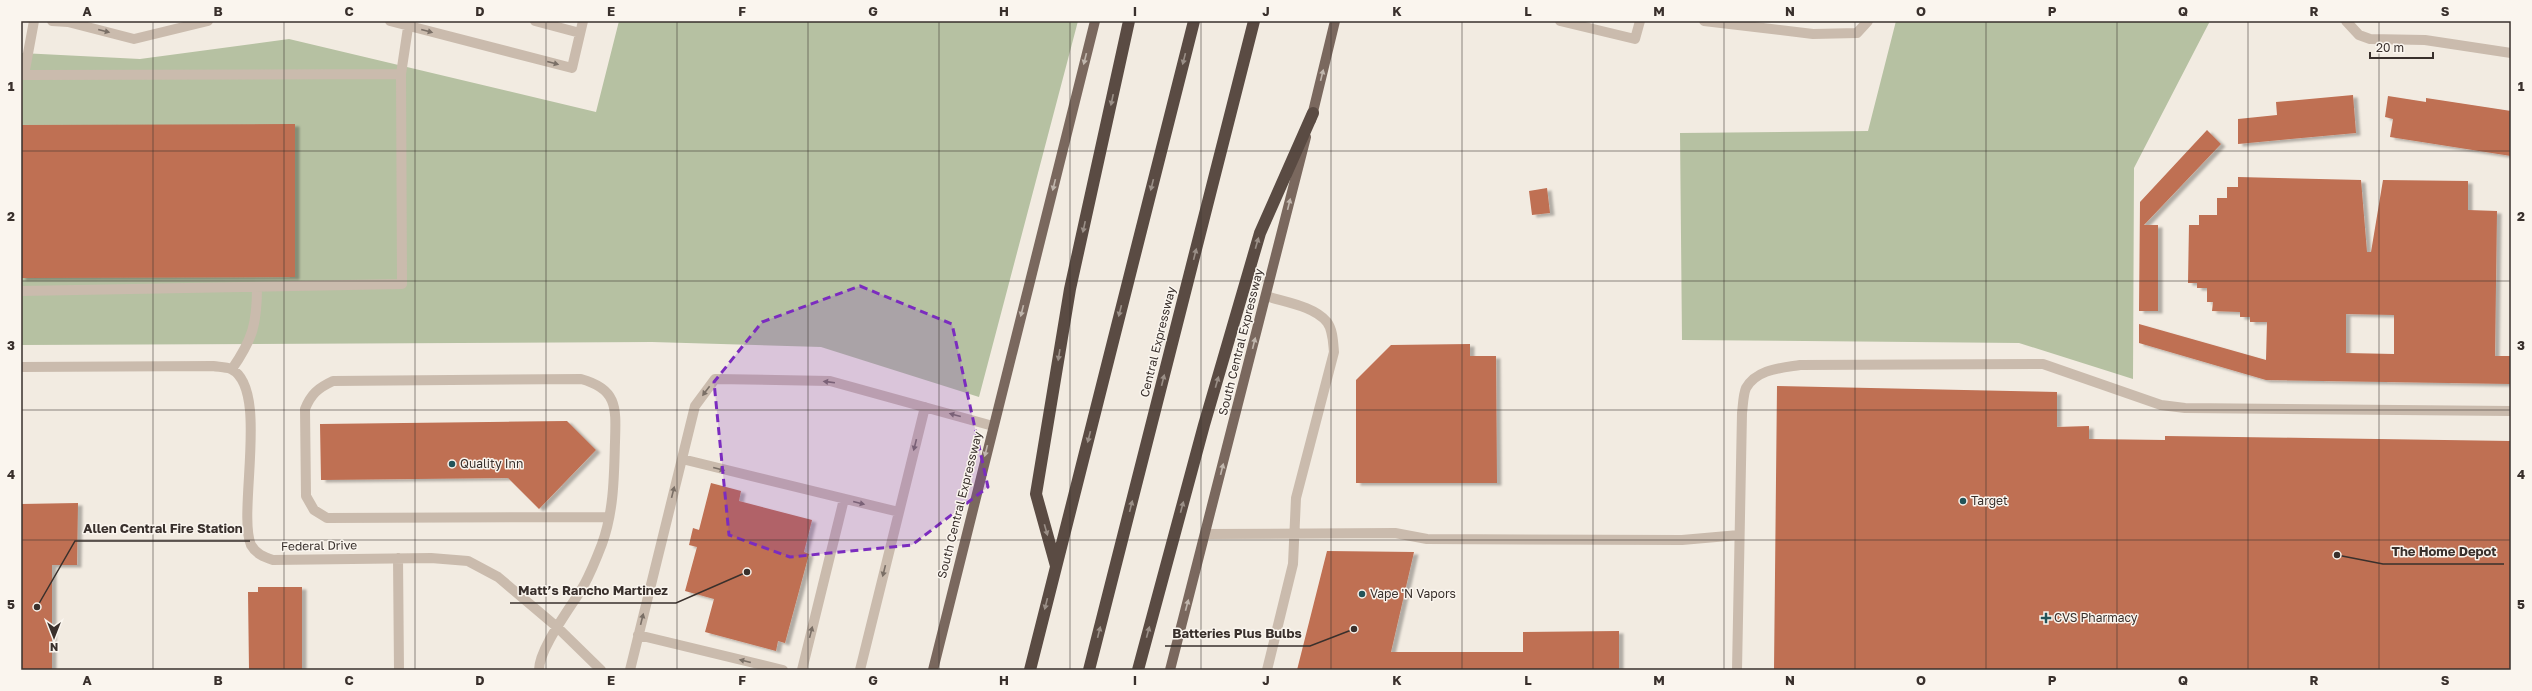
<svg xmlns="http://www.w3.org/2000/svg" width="2532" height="691" viewBox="0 0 2532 691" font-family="'Golos Text',sans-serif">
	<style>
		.green { fill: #b6c1a2 }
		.building { fill: #bf6f52; fill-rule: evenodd; filter: url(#shadow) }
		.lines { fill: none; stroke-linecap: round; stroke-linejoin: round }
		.minor { stroke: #cabbad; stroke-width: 10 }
		.major { stroke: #7a685e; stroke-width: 10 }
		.highway { stroke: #5a4b43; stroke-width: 12 }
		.oneway { fill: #7a6f66 }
		.oneway2 { fill: #c0b6ad }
		.oneway3 { fill: #9a8f87 }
		.marked { fill: #7b2cbf; fill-opacity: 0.2; stroke: #7b2cbf; stroke-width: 3; stroke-dasharray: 8 5; stroke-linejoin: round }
		.grid { fill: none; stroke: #39302c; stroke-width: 1; stroke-opacity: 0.55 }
		.poi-dot { fill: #235459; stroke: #faf5ee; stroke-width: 1.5 }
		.labels { text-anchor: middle; stroke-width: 3; stroke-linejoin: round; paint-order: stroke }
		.street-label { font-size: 12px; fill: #39302c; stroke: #faf5ee }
		.poi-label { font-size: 12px; fill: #39302c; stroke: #faf5ee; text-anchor: start }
		.leader { fill: none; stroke: #39302c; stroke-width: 1.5 }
		.callout-dot { fill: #39302c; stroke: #faf5ee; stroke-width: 1.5 }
		.callout-label { font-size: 13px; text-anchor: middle; font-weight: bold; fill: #39302c; stroke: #faf5ee; stroke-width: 3; stroke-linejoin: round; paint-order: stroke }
		.neatline { fill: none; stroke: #39302c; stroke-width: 1.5 }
		.grid-label { font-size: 13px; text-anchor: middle; font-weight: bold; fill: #39302c }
	</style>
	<defs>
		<filter id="shadow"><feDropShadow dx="4.5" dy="2.5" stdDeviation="1" flood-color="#0004"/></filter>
	</defs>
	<rect width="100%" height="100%" fill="#f2ebe1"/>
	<path class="green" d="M619 21H1078L979 397 821 347 652 342 21 345V53L140 59 289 39 596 112Z
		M1896 21H2210L2134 168 2133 379 2019 343 1682 340 1680 133 1868 131Z"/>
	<path class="building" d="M2353 95 2356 133 2238 144V119L2277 115 2276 102Z
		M2388 96 2426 102V98L2511 111V156L2390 137 2393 119 2385 117Z
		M295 124V277L21 278V125Z
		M2207 130 2221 144 2144 225H2158V311H2139L2140 202Z
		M2238 177 2361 180 2367 252H2371L2383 180 2468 181V210L2497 211 2495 356H2511V384L2266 380 2139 343V324L2266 360 2267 322H2250V317H2240V312L2212 311 2213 302H2207V288H2197V283H2188L2189 225H2199V215H2217V198H2227V187H2238ZM2346 314 2394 315V354L2346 353Z
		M1547 188 1550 213 1532 215 1529 191Z
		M1470 344V356H1496L1497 483H1356V380L1391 345Z
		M1777 386 2057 392V427L2089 426V439L2165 440V436L2511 441V670H1774Z
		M567 421 596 450 539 509 508 478 321 480 320 424Z
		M711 483 741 491 739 501 812 520 804 552 809 554 785 643 778 641 776 651 705 632 714 599 685 591 697 547 689 545 693 528 699 530Z
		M78 503 77 565H52V670H21V504Z
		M1327 551 1414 552 1391 652H1523V632L1619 631V670H1297Z
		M258 587H302V670H249L248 592H258Z"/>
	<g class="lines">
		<path class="minor" d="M52 21 68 22 134 39 208 21
			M390 21 572 68 583 21
			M535 21 580 33
			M1560 21 1635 39 1640 21
			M1704 21 1813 34 1857 33 1868 21
			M2346 21 2359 35 2370 39 2425 40 2511 53
			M401 74 409 21
			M21 291 402 284 401 74 24 75 34 21
			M1266 296C1284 302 1314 306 1327 322 1333 330 1333 342 1334 352L1296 498 1293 564 1267 670
			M21 367 213 366C219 367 226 367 231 369 270 388 237 512 251 545 256 554 264 557 273 560L431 558 468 561 498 577 557 627 601 670
			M232 369C253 339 257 323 257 287
			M682 459 899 512
			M1205 534 1395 533 1427 539 1682 540 1739 535
			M398 558 399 670
			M638 635 783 670
			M539 670C539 648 572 606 584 585 591 572 597 557 602 544 614 511 614 476 615 442 616 408 618 389 581 379L333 381C318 388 311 394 305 409L306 496 314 510 327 518 609 517
			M630 670 695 406 715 379 830 381 993 426
			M802 670 844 499
			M860 670 925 407
			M1737 670 1742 413C1743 406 1743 395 1746 388 1757 369 1781 368 1800 365L2043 364 2161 405 2185 408 2511 411"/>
		<path class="major" d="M1311 120 1335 21
			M933 670 1095 21
			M1170 670 1306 137"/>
		<path class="highway" d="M1056 566 1036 494 1070 289 1129 21
			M1030 670 1194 21
			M1089 670 1254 21
			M1138 670 1204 425 1260 233 1313 113"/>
	</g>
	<defs><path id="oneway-solid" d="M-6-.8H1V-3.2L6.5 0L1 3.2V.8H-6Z"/></defs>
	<g class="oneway">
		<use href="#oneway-solid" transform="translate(104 31) rotate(14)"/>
		<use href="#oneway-solid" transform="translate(427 31) rotate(15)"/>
		<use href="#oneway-solid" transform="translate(553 63) rotate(15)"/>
		<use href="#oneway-solid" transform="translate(829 382) rotate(-173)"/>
		<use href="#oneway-solid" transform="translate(706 391) rotate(127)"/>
		<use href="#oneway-solid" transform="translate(955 415) rotate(-165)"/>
		<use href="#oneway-solid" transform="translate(915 445) rotate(104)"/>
		<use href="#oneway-solid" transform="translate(719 469) rotate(14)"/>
		<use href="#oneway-solid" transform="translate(673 492) rotate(-76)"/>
		<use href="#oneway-solid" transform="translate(859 503) rotate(14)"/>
		<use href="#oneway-solid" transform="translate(884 571) rotate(104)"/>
		<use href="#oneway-solid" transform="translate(642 619) rotate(-76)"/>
		<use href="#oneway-solid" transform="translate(811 632) rotate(-76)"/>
		<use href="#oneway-solid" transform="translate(745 661) rotate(-166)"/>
	</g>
	<g class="oneway2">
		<use href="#oneway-solid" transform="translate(1085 59) rotate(104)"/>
		<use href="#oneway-solid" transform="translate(1322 75) rotate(-76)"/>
		<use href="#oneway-solid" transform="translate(1054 185) rotate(104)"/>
		<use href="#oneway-solid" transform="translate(1289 204) rotate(-76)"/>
		<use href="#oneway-solid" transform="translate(1022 311) rotate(104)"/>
		<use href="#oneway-solid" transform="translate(1254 343) rotate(-76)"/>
		<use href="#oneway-solid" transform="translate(986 451) rotate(104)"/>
		<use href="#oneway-solid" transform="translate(1222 469) rotate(-76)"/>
		<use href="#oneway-solid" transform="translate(1187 605) rotate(-75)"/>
	</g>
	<g class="oneway3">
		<use href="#oneway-solid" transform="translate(1184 59) rotate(104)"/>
		<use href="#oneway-solid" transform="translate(1112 100) rotate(102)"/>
		<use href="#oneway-solid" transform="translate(1152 185) rotate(104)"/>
		<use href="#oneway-solid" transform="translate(1084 227) rotate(102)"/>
		<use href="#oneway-solid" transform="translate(1257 243) rotate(-74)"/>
		<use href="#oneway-solid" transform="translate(1195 254) rotate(-76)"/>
		<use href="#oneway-solid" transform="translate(1120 311) rotate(104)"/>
		<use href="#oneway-solid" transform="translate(1059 355) rotate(99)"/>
		<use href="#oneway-solid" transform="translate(1163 380) rotate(-76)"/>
		<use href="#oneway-solid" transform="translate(1217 382) rotate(-74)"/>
		<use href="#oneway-solid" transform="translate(1089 437) rotate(104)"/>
		<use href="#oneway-solid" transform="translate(1131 506) rotate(-76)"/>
		<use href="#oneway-solid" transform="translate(1182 507) rotate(-75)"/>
		<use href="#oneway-solid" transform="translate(1046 530) rotate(74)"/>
		<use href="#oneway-solid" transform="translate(1046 604) rotate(104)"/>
		<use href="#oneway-solid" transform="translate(1099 632) rotate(-76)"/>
		<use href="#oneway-solid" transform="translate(1148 632) rotate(-75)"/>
	</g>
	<path class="marked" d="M860 286 952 324 988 487 912 545 790 557 729 535 714 382 762 322Z"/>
	<path class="grid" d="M153 21V670M284 21V670M415 21V670M546 21V670M677 21V670M808 21V670M939 21V670M1070 21V670M1201 21V670M1331 21V670M1462 21V670M1593 21V670M1724 21V670M1855 21V670M1986 21V670M2117 21V670M2248 21V670M2379 21V670M21 151H2511M21 281H2511M21 410H2511M21 540H2511"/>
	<g class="poi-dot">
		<circle cx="452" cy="464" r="4"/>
		<circle cx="1963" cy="501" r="4"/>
		<circle cx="1362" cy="594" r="4"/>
		<path d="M2044 612h4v4h4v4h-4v4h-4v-4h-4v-4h4z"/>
	</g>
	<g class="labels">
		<g class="street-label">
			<text transform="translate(1158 342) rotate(-76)" y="4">Central Expressway</text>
			<text transform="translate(1241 342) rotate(-76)" y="4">South Central Expressway</text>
			<text transform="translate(960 505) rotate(-76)" y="4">South Central Expressway</text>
			<text transform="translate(319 546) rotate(-1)" y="4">Federal Drive</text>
		</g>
		<g class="poi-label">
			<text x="460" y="468">Quality Inn</text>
			<text x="1971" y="505">Target</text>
			<text x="1370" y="598">Vape 'N Vapors</text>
			<text x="2054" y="622">CVS Pharmacy</text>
		</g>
	</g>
	<path class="leader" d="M37 607L75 541H250M2337 555L2383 564H2504M747 572L676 603H510M1354 629L1310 646H1165"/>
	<g class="callout-dot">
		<circle cx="37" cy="607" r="4"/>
		<circle cx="2337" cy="555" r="4"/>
		<circle cx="747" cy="572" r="4"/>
		<circle cx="1354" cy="629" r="4"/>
	</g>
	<g class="callout-label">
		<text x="163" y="533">Allen Central Fire Station</text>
		<text x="2444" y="556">The Home Depot</text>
		<text x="593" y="595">Matt’s Rancho Martinez</text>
		<text x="1237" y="638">Batteries Plus Bulbs</text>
	</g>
	<rect width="2532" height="691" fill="none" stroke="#faf5ee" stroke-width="44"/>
	<g transform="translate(54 637) rotate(180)" stroke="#faf5ee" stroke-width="3" paint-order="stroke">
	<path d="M0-3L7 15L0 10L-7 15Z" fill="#39302c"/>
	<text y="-6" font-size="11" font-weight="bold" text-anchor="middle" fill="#39302c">N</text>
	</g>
	<path d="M2370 52v6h63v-6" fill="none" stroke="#39302c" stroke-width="2"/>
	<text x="2376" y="52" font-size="12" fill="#39302c" stroke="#faf5ee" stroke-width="3" paint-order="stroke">20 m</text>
	<rect x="22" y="22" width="2488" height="647" class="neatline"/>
	<g class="grid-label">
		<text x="87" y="16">A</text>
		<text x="218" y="16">B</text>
		<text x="349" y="16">C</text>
		<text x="480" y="16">D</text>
		<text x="611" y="16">E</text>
		<text x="742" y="16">F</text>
		<text x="873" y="16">G</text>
		<text x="1004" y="16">H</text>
		<text x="1135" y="16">I</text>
		<text x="1266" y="16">J</text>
		<text x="1397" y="16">K</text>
		<text x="1528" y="16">L</text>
		<text x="1659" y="16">M</text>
		<text x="1790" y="16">N</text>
		<text x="1921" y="16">O</text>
		<text x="2052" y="16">P</text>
		<text x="2183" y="16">Q</text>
		<text x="2314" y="16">R</text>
		<text x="2445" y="16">S</text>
		<text x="11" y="91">1</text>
		<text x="2521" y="91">1</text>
		<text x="11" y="221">2</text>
		<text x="2521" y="221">2</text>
		<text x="11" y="350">3</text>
		<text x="2521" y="350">3</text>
		<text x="11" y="479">4</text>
		<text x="2521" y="479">4</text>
		<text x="11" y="609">5</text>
		<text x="2521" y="609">5</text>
		<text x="87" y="685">A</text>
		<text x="218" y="685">B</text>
		<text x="349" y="685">C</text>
		<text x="480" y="685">D</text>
		<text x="611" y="685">E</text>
		<text x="742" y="685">F</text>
		<text x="873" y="685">G</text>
		<text x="1004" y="685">H</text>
		<text x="1135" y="685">I</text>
		<text x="1266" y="685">J</text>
		<text x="1397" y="685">K</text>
		<text x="1528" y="685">L</text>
		<text x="1659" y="685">M</text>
		<text x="1790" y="685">N</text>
		<text x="1921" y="685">O</text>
		<text x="2052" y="685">P</text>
		<text x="2183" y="685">Q</text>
		<text x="2314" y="685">R</text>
		<text x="2445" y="685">S</text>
	</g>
</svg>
